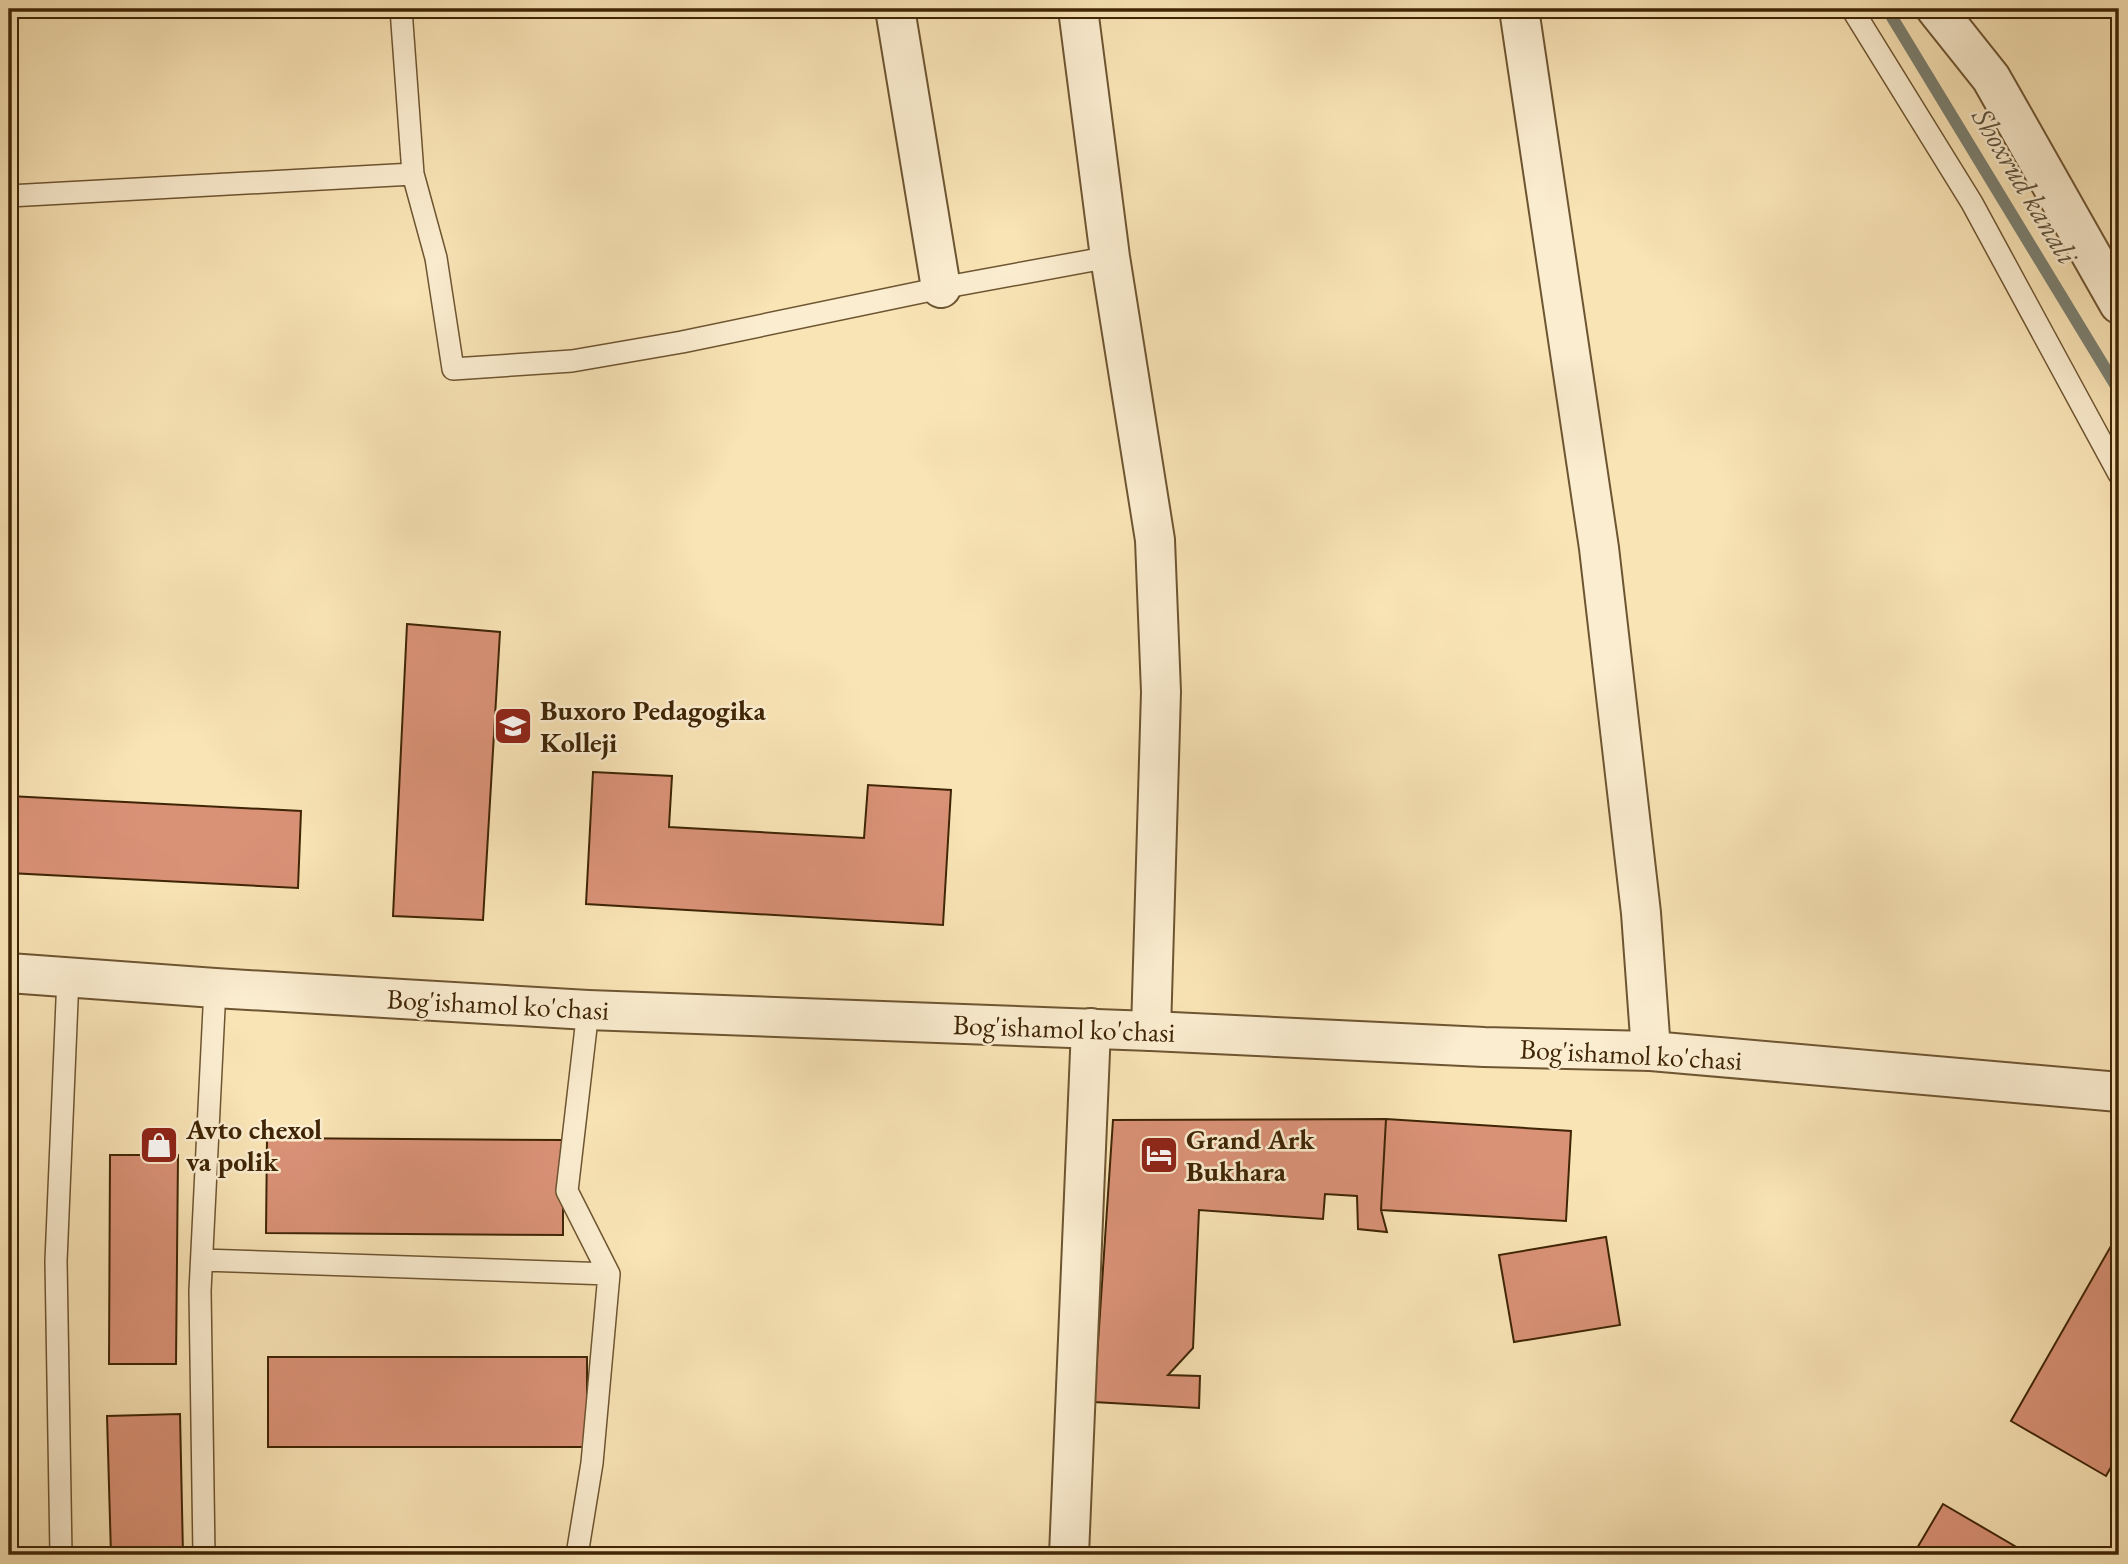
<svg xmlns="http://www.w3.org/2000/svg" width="2128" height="1564" viewBox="0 0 2128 1564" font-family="'EB Garamond',serif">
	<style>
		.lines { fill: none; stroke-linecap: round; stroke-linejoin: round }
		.stream { stroke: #7b8072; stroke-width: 12 }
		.building { fill: #da9277; stroke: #3f2505; stroke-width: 2 }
		.service-casing { stroke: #6e5531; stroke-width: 24 }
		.minor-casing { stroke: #6e5531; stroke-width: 42 }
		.tertiary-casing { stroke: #6e5531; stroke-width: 42 }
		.service { stroke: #fbedd0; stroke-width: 21 }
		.minor { stroke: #fbedd0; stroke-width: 38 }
		.tertiary { stroke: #fbedd0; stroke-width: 38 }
		.labels { text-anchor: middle; stroke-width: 5; stroke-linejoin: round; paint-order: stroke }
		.poi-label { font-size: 28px; font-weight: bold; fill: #3f2505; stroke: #fbedd0; text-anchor: start }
		.street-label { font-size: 28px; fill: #3f2505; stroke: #fbedd0 }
		.water-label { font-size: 30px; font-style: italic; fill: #5d523b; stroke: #fbedd0 }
	</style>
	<rect width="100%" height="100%" fill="#f9e4b6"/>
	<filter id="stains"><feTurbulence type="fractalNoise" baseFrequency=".00286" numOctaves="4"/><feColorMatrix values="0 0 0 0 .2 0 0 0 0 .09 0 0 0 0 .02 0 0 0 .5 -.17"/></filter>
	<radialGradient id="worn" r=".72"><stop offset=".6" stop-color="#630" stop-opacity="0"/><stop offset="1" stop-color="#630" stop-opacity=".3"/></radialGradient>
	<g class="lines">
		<path class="stream" d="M1887 9 2119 391"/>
	</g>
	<path class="building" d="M407 624 500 632 483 920 393 916Z
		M593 772 672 776 669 827 864 838 868 785 951 790 943 925 586 904Z
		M9 796 301 811 298 888 9 873Z
		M1386 1119 1381 1210 1387 1232 1358 1229 1357 1196 1325 1194 1323 1219 1199 1210 1193 1348 1168 1375 1200 1376 1199 1408 1094 1402 1113 1120Z
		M1386 1119 1571 1131 1566 1221 1381 1210Z
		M267 1138 563 1140V1235L266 1233Z
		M110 1155H178L176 1364H109Z
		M2119 1232V1453L2106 1476 2011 1421Z
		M1606 1237 1620 1325 1514 1342 1499 1255Z
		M268 1357H587V1447H268Z
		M180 1414 183 1555H111L107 1416Z
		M1943 1504 2030 1555H1913Z"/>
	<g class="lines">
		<g class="service-casing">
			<path id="service" d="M1852 9 1972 203 2119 474
				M413 174 436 258 453 369 572 361 682 342 941 288 1110 257
				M9 196 413 174 401 9
				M202 1260 609 1274
				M61 1555 56 1261 68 977
				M204 1555 200 1291 215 988
				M577 1555 592 1463 609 1274 567 1191 588 1010"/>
		</g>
		<g class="minor-casing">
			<path id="minor" d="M895 9 941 288
				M1078 9 1110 257 1155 540 1161 692 1151 1031
				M1519 9 1599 548 1641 913 1651 1051
				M1936 9 1991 78 2119 304
				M1069 1555 1091 1028"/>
		</g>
		<g class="tertiary-casing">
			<path id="tertiary" d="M9 973 215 988 588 1010 1151 1031 1484 1047 1651 1051 2119 1092"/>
		</g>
		<use href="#service" class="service"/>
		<use href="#minor" class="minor"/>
		<use href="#tertiary" class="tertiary"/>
	</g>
	<defs>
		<g id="university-square" transform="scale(2.0125)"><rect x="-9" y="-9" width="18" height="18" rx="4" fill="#8f2418" stroke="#fbedd0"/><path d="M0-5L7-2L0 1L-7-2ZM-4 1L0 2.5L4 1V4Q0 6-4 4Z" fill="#fff"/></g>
		<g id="shop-square" transform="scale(2.0125)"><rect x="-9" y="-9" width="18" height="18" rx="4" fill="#8f2418" stroke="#fbedd0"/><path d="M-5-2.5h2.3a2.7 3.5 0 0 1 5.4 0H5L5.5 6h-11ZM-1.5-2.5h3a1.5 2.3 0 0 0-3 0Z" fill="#fff"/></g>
		<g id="hotel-square" transform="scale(2.0125)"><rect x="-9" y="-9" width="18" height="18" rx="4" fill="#8f2418" stroke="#fbedd0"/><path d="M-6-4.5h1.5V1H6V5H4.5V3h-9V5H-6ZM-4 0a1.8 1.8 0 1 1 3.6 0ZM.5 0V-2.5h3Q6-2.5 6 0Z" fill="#fff"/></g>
	</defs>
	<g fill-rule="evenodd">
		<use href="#university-square" x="513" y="726"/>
		<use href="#shop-square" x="159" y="1145"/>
		<use href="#hotel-square" x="1159" y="1155"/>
	</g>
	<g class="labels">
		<g class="poi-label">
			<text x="540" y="720">Buxoro Pedagogika<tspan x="540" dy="32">Kolleji</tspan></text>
			<text x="186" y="1139">Avto chexol<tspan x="186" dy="32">va polik</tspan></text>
			<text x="1186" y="1149">Grand Ark<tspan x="1186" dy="32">Bukhara</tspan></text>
		</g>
		<g class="street-label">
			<text transform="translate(498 1004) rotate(3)" y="10">Bog'ishamol ko'chasi</text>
			<text transform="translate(1064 1028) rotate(2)" y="10">Bog'ishamol ko'chasi</text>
			<text transform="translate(1631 1054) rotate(3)" y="10">Bog'ishamol ko'chasi</text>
		</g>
		<g class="water-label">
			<text transform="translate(2025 186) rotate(59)" y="10">Shoxrud kanali</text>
		</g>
	</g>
	<rect width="2128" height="1564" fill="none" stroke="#f9e4b6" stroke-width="35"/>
	<rect x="10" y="10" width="2107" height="1543" fill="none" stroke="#3f2505" stroke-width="3.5"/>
	<rect x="18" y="18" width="2093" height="1529" fill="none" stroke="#3f2505" stroke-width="2"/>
	<rect width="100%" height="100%" filter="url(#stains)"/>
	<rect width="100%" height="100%" fill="url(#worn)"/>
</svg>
